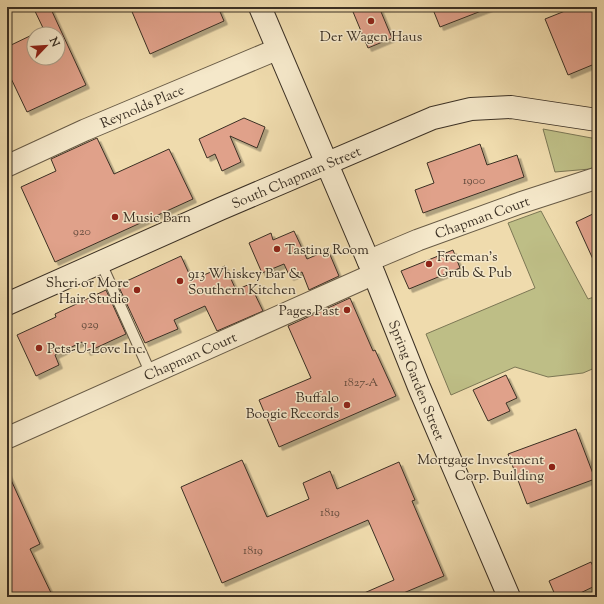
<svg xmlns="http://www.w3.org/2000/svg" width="604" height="604" viewBox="0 0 604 604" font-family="'Sorts Mill Goudy',serif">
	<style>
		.green { fill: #bebe86; stroke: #7c7755 }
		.building { fill: #e0a18a; stroke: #3b3024; filter: url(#shadow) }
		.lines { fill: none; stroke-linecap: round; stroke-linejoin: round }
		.lane-casing { stroke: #685b46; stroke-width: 12 }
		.street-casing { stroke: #685b46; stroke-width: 23 }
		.secondary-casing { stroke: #3b3024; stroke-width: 24 }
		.lane { stroke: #f5e8ca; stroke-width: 10 }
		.street { stroke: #f5e8ca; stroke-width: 21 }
		.secondary { stroke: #f5e8ca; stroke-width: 22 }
		.poi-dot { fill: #8f2418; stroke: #f5e8ca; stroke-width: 1.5 }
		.labels { text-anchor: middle; stroke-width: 3; stroke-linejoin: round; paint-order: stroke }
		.number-label { font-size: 12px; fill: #644c3e }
		.poi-label { font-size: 14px; fill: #3b3024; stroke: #f5e8ca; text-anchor: start }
		.street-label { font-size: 14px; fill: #3b3024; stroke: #f5e8ca }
	</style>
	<defs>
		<filter id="shadow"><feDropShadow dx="3.5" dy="3.5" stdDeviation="0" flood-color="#0004"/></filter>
	</defs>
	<rect width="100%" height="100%" fill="#efdbad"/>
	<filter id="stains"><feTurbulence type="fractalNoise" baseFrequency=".005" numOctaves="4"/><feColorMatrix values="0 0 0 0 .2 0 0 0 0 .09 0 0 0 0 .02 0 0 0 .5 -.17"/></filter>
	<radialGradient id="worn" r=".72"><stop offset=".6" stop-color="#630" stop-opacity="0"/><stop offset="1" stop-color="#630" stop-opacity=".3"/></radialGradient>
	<path class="green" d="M543 129 597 139V166L590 169 555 172Z
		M541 211 588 299 597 296V367L583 373 548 377 515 367 451 395 426 334 535 288 508 223Z"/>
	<path class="building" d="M33 7H50L86 85 27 112 7 70V47L34 34V58H58V34H34L44 30Z
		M130 7H218L224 21 150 54Z
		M351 7H379L392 38 368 48Z
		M432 7H489V8L440 27Z
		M575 7H597V63L568 75 545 19Z
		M244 118 265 127 257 148 230 136 241 162 222 171 215 154 207 158 199 139Z
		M97 138 114 174 169 149 193 199 55 262 21 187 56 171 51 159Z
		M480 144 487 165 517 155 524 177 423 213 415 190 434 183 427 163Z
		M597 212V268L576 222Z
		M294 231 307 259 328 250 339 276 309 290 302 272 290 277 284 264 262 273 249 243 271 233 273 240Z
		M453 250 460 268 409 289 401 271Z
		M181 256 192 280 225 266 236 290 250 284 263 311 217 331 205 306 174 320 178 329 145 343 118 285Z
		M106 290 126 334 87 352 82 342 55 355 59 365 36 376 17 335 56 317 55 314Z
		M350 298 373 351 375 350 396 396 279 447 259 400 311 378 288 326Z
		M506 375 517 398 506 403 510 411 488 421 473 390Z
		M576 429 595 479 527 504 508 454Z
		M242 460 267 517 309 499 303 483 330 471 337 489 399 462 415 500 412 501 444 576 394 597H355L394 580 368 520 222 583 181 487Z
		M7 471 40 544 30 549 53 597H7Z
		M591 562 597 575V585L572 597H556L549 581Z"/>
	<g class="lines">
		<g class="lane-casing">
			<path id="lane" d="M101 263 151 374"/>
		</g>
		<g class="street-casing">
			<path id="street" d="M7 166 85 130 278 49
				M368 261 418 240 520 203 597 178
				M7 438 374 274"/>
		</g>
		<g class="secondary-casing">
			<path id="secondary" d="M260 7 374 274 419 387 509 597
				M7 304 220 209 433 118 471 109 511 107 597 120"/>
		</g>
		<use href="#lane" class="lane"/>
		<use href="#street" class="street"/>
		<use href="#secondary" class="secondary"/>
	</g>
	<g class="poi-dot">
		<circle cx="371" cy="21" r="4"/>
		<circle cx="115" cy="217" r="4"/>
		<circle cx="277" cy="249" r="4"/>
		<circle cx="429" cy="264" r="4"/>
		<circle cx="180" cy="281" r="4"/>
		<circle cx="137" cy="290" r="4"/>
		<circle cx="347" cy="310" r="4"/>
		<circle cx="39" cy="348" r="4"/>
		<circle cx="347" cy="405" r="4"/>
		<circle cx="552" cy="467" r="4"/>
	</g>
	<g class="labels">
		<g class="number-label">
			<text x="474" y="184">1900</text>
			<text x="82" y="235">920</text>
			<text x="90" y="328">929</text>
			<text x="361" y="386">1827-A</text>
			<text x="330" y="516">1819</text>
			<text x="253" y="554">1819</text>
		</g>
		<g class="poi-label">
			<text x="371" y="41" text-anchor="middle">Der Wagen Haus</text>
			<text x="123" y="222">Music Barn</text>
			<text x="285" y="254">Tasting Room</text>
			<text x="437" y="261">Freeman's<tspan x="437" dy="16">Grub &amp; Pub</tspan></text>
			<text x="188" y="278">913 Whiskey Bar &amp;<tspan x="188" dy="16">Southern Kitchen</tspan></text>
			<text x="129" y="287" text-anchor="end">Sheri or More<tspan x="129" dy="16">Hair Studio</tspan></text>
			<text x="339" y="315" text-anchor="end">Pages Past</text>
			<text x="47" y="353">Pets-U-Love Inc.</text>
			<text x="339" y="402" text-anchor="end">Buffalo<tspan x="339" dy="16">Boogie Records</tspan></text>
			<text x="544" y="464" text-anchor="end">Mortgage Investment<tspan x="544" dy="16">Corp. Building</tspan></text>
		</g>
		<g class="street-label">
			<text transform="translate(142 106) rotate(-23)" y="5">Reynolds Place</text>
			<text transform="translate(296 177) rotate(-23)" y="5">South Chapman Street</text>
			<text transform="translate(482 217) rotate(-20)" y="5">Chapman Court</text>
			<text transform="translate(190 356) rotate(-24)" y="5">Chapman Court</text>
			<text transform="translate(417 380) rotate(68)" y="5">Spring Garden Street</text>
		</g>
	</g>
	<rect width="604" height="604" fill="none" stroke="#efdbad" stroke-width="24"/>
	<rect x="8" y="8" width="588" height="588" fill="none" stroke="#3b3024" stroke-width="2"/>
	<rect x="12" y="12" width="580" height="580" fill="none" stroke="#3b3024"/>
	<g transform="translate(46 46) rotate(65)"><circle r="19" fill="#f5e8ca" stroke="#ab9e88"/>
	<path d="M0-3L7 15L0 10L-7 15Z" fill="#8f2418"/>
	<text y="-6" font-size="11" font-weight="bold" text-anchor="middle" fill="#3b3024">N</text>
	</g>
	<rect width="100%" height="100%" filter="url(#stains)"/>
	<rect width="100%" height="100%" fill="url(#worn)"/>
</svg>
